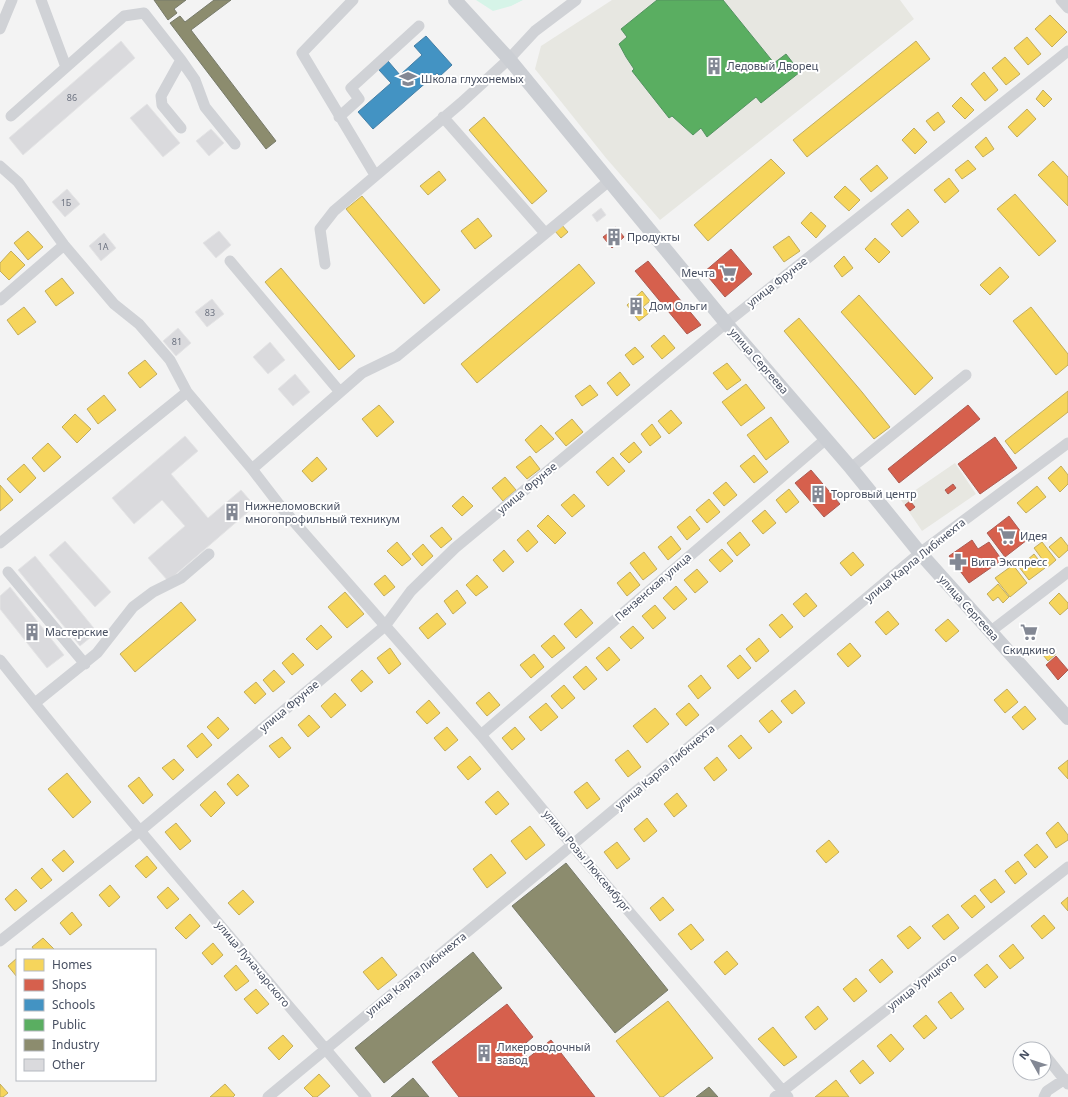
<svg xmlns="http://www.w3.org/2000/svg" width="1068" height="1097" viewBox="0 0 1068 1097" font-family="'Noto Sans',sans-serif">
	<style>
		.commercial { fill: #e7e7e1 }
		.green { fill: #d6f4e8 }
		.homes { fill: #f6d55c; stroke: #c2ad5e }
		.shops { fill: #d6604d; stroke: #ab5b53 }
		.schools { fill: #4393c3; stroke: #447fa6 }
		.public { fill: #5aae61; stroke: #549261 }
		.industry { fill: #8c8c6e; stroke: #777a6a }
		.building { fill: #dadadd; stroke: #e4e4e5 }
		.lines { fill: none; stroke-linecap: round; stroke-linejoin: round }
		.minor { stroke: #d0d2d6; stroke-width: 11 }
		.major { stroke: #cbced3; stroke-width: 14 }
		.labels { text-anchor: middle; stroke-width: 4; stroke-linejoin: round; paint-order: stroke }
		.number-label { font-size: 9px; fill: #6d7381 }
		.poi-label { font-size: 11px; fill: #474f61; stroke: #fff; text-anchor: start }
		.street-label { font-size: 11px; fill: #474f61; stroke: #fff }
	</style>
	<rect width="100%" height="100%" fill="#f3f3f3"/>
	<path class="commercial" d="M612 0H900L914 19 660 220 606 158 535 69 541 46Z
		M955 463 976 494 922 531 901 500Z"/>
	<path class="green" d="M476 0H523L511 6 493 11Z"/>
	<path class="homes" d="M1050 15 1067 32 1052 47 1035 29Z
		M1027 37 1041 54 1028 65 1014 48Z
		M916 41 930 59 807 157 793 140Z
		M1005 57 1020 74 1006 85 992 68Z
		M984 72 998 90 985 101 971 84Z
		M1043 90 1052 99 1044 107 1036 99Z
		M961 97 974 110 965 119 952 106Z
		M1027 109 1036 119 1017 137 1008 127Z
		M938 112 945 122 934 131 926 121Z
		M484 117 547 191 532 204 469 130Z
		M914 128 927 142 915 154 902 140Z
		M986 137 994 149 983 157 975 147Z
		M771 159 785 173 708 241 694 225Z
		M968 160 976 169 962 179 955 170Z
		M1053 161 1068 177V206L1038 175Z
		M877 165 888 178 871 192 860 179Z
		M439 171 446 180 428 195 420 186Z
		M949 178 959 191 945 203 934 190Z
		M845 186 860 200 849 211 834 197Z
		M1015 194 1056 241 1039 256 997 209Z
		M362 196 440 290 424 304 346 209Z
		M908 209 919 222 902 237 891 224Z
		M811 212 826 226 816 238 801 223Z
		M478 218 492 236 475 249 461 231Z
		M561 224 568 232 561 238 554 230Z
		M28 231 43 247 28 260 14 243Z
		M789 236 800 251 784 262 773 247Z
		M875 238 890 252 879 263 865 249Z
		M11 251 25 265 9 280 0 271V263Z
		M844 256 853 268 842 277 834 266Z
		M579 264 595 283 477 383 461 364Z
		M1000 267 1009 277 990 295 980 285Z
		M281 268 355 356 339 370 265 282Z
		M62 278 74 293 56 306 45 291Z
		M642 291 650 301 643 307 649 313 639 321 627 305Z
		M859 295 933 378 915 395 841 312Z
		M24 307 36 322 18 335 7 320Z
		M1031 307 1068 354V365L1056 375 1013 321Z
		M799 318 862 392 890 427 874 439 784 331Z
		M664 335 675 348 662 359 651 346Z
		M635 347 644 357 633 365 625 355Z
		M145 360 157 374 140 388 128 373Z
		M727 363 741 380 727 390 713 373Z
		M620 372 630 385 617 396 607 383Z
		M746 384 765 408 741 426 722 402Z
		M590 385 598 395 582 406 575 396Z
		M1068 391V412L1015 454 1005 441Z
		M104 395 116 410 98 424 87 409Z
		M379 405 394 422 377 437 362 419Z
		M671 410 682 423 669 434 658 421Z
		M75 414 91 429 77 443 62 427Z
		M771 417 789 442 766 460 747 435Z
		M572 419 583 432 566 446 555 433Z
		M652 424 661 437 650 446 641 434Z
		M541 425 554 439 536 453 525 440Z
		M634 442 642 452 629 463 620 454Z
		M48 443 61 457 44 472 32 458Z
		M754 455 768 472 754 483 740 466Z
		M530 456 540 469 527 479 516 467Z
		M317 457 327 469 312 482 302 471Z
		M613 457 625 471 608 486 596 472Z
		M24 464 36 478 20 493 7 479Z
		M1061 466 1068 475V484L1060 492 1048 478Z
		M505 477 516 490 503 501 492 488Z
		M726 482 737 495 724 506 713 493Z
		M0 485 13 500 0 511Z
		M1037 486 1046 497 1026 513 1017 503Z
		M789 489 799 502 786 513 776 500Z
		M574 494 585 506 572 517 561 505Z
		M463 496 473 506 462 516 452 506Z
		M709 499 720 512 707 523 696 510Z
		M765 510 776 523 763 534 752 521Z
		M548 515 566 533 555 544 537 526Z
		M690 516 700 529 687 540 677 527Z
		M442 527 452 539 441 548 430 536Z
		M528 530 538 542 527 552 517 540Z
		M740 532 750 545 737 556 727 543Z
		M671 536 681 549 668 560 658 547Z
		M1061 537 1068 546V550L1059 558 1049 547Z
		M397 542 411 559 402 566 387 551Z
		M1042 542 1056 560 1048 567 1034 548Z
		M423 544 433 556 422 566 412 554Z
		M722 549 733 561 720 572 709 560Z
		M504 550 514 562 503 572 493 560Z
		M644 552 657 569 643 580 630 563Z
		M853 552 864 565 851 576 840 563Z
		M1034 554 1045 568 1029 580 1019 567Z
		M1013 565 1027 583 1010 597 995 578Z
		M697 569 708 582 695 593 684 580Z
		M630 572 640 585 627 596 617 583Z
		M385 575 395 587 384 596 374 584Z
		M477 575 488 587 476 596 466 585Z
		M998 584 1009 597 1003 603 998 597 993 601 987 594Z
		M676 586 687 599 674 610 663 598Z
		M457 590 466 603 453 614 444 601Z
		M345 592 364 614 347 628 328 607Z
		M806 593 817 606 804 617 793 604Z
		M1059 593 1068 603V608L1060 615 1049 603Z
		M181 602 196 620 135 672 120 654Z
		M655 605 666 618 653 629 642 616Z
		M581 609 593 623 576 638 564 624Z
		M888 611 899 624 886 635 875 622Z
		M437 613 446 624 428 639 419 628Z
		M782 614 793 627 780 638 769 625Z
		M948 619 959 631 946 642 935 630Z
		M321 625 332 637 317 650 306 639Z
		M633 626 644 638 631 649 620 637Z
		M554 635 565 648 552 658 541 646Z
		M759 638 769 651 756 662 746 649Z
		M850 643 861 656 848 667 837 654Z
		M609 647 620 660 607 671 596 658Z
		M390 648 401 664 389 674 377 658Z
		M1052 648 1056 654 1048 661 1043 655Z
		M293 653 304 665 292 675 282 663Z
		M534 654 544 667 531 678 520 665Z
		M740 655 751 668 738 679 727 666Z
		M586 666 597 679 584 690 573 677Z
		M274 670 285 682 273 692 263 680Z
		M362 670 373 682 361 692 351 680Z
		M701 675 711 688 698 699 688 686Z
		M256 682 266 694 255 704 244 692Z
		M564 685 575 698 562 709 551 696Z
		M1007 689 1018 702 1005 713 994 700Z
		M795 690 805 703 792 714 781 701Z
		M489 692 500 705 487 716 476 703Z
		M335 693 346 705 331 718 321 706Z
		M429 700 440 713 427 724 416 712Z
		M546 703 558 717 541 731 529 717Z
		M689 703 699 715 686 726 676 714Z
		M1025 706 1036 719 1023 730 1012 717Z
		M655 708 669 724 647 743 633 726Z
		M772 710 782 722 769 733 759 721Z
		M309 715 320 727 308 737 298 725Z
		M218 717 229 729 218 739 207 727Z
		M447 727 458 740 445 751 434 738Z
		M515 727 525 739 512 750 502 738Z
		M202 733 212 745 197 758 187 746Z
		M741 735 752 748 739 759 728 746Z
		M282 737 291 748 279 758 269 746Z
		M628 750 641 767 628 777 615 760Z
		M470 756 481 769 468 780 457 767Z
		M717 757 727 770 714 781 704 768Z
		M174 759 184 770 173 780 162 768Z
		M1068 760V779L1058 768Z
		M67 773 91 802 73 818 48 789Z
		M238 774 249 786 237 796 227 784Z
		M139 777 153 795 143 804 128 786Z
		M587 782 600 799 587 809 574 792Z
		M215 791 225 803 211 817 200 805Z
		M498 791 509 804 496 815 485 802Z
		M677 793 687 806 674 817 664 804Z
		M647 818 657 831 644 842 634 829Z
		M1058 822 1068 835V840L1056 848 1046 833Z
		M176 823 191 841 180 850 165 832Z
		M530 826 545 845 526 860 511 841Z
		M829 840 839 852 826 863 816 851Z
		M617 842 630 859 617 869 604 852Z
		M1037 844 1048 857 1035 868 1024 855Z
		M64 850 74 862 63 872 52 860Z
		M491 854 506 873 487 888 473 869Z
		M147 856 157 868 146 878 135 866Z
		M1018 861 1027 874 1015 884 1005 871Z
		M42 868 52 880 41 889 31 878Z
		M995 879 1005 892 991 903 980 890Z
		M110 885 120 897 109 907 99 895Z
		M168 887 179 899 167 909 157 897Z
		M16 889 27 901 15 911 5 899Z
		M243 890 254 902 239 915 228 903Z
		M975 895 985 907 972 918 961 906Z
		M663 897 674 910 660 921 650 908Z
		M1068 897V911L1061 903Z
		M72 912 82 925 70 935 60 923Z
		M190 914 200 926 186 939 175 928Z
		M948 914 959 928 944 940 932 926Z
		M1044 915 1055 928 1042 939 1031 926Z
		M691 924 704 940 691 950 678 934Z
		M910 926 921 938 908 949 897 936Z
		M43 938 54 949 53 950H34L32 947Z
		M213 943 223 955 212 965 202 953Z
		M1013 944 1024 958 1010 969 999 956Z
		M727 951 738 964 725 975 714 962Z
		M382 957 397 975 378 990 363 972Z
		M17 958V977L8 966Z
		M882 959 893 972 880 983 869 970Z
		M987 964 998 977 985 988 974 975Z
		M236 965 249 981 236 991 224 976Z
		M856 978 867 991 854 1002 843 989Z
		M256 989 269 1004 257 1014 244 999Z
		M951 992 964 1009 951 1019 938 1002Z
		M668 1001 713 1058 663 1097H660L616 1041Z
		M818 1006 828 1019 815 1030 805 1017Z
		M926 1015 937 1028 924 1039 913 1026Z
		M773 1027 797 1057 784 1066 758 1039Z
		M891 1034 904 1049 890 1062 877 1046Z
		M283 1035 293 1046 279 1060 268 1048Z
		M863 1060 874 1073 860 1084 850 1071Z
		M319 1074 330 1086 317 1097H313L304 1088Z
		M836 1080 849 1097H815Z
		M0 1084 8 1093 3 1097H0Z
		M225 1084 235 1095 233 1097H210Z"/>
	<path class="shops" d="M616 227 624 237 612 248 603 237Z
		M731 249 752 274 725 297 704 272Z
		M648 261 701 325 687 334 635 271Z
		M968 405 980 419 899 483 888 469Z
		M995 437 1017 468 980 494 958 464Z
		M811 470 840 504 824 517 795 483Z
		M953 484 956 488 948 494 945 490Z
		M910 501 915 507 910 511 905 505Z
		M1009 516 1027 540 1005 557 987 533Z
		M972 540 978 549 989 542 1002 560 969 583 949 556Z
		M1056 656 1068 670 1058 680 1046 665Z
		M507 1004 533 1037 520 1048 528 1058 551 1040 595 1097H459L432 1062Z"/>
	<path class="schools" d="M426 36 452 65 440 76 437 73 373 129 358 112 391 83 379 70 388 61 400 75 422 55 414 46Z"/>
	<path class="public" d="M657 0H723L774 63 786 54 800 72 761 103 756 97 707 137 701 128 693 135 672 116 669 118 632 71 634 69 626 57 619 44 627 37 621 29Z"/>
	<path class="industry" d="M154 0H186L174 9 177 13 168 20Z
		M214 0H231L191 30 276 141 266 149 170 23 180 16 185 22Z
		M566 863 668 990 615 1033 512 906Z
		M473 952 502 988 384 1083 355 1048Z
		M413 1078 429 1097H391Z
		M709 1087 718 1097H696Z"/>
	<path class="building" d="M121 41 135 58 23 155 9 138Z
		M147 104 180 143 163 157 130 118Z
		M211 129 224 143 209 156 196 141Z
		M67 189 80 204 65 217 52 202Z
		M601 208 606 215 597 222 592 215Z
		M219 231 231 245 216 258 203 243Z
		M104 233 116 248 101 261 89 246Z
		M212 299 224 314 207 327 195 312Z
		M178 328 191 343 176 356 163 341Z
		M270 342 285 360 268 374 253 357Z
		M295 374 310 392 293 406 278 389Z
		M185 436 198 451 171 474 208 518 241 490 255 506 168 581 148 558 185 526 162 500 134 524 112 498Z
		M65 541 111 592 95 607 49 555Z
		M35 556 97 632 80 646 18 570Z
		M10 587 64 655 47 668 0 609V596Z"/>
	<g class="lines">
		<path class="minor" d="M41 0 66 67
			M353 0 302 53 375 175
			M1061 0 1068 8
			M0 29 12 0
			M181 60 195 80 205 107 235 144
			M11 116 124 16 144 13 181 60 161 96 162 105 181 128
			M339 117 359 99 351 88 419 26
			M443 117 545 233
			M0 166 18 182 64 245 114 304 139 324 170 360 187 392 252 469 282 508 481 735 572 845 788 1097
			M230 261 340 392
			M325 264 320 229 334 211 461 103 509 59 535 31 576 0
			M0 300 64 245
			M851 468 966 375
			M252 469 362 373 397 356 609 181
			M0 543 187 392
			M8 572 85 664
			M991 631 1068 572
			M0 660C118 809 244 952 366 1097
			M35 703 97 653 133 607 153 592 181 578 209 554
			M481 735 826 439
			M0 941 141 830 385 626 411 591 455 548 726 323 1068 51
			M1044 1054 1068 1084
			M268 1097 572 845 920 553 1068 443
			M775 1097 1068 867
			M1044 1097 1047 1091 1065 1079"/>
		<path class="major" d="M455 0 509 59 726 323 851 468 920 553 1068 718"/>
	</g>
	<defs>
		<g id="building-bare" transform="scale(1.38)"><path d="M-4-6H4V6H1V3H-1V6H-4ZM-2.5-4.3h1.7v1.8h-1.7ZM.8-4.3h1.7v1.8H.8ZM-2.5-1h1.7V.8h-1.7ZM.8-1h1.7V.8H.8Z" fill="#838894" stroke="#fff" stroke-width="2.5" paint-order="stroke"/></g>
		<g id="school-bare" transform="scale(1.38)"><path d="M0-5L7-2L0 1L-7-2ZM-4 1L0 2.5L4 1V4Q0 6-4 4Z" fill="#838894" stroke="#fff" stroke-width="2.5" paint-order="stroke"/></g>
		<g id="supermarket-bare" transform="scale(1.38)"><path d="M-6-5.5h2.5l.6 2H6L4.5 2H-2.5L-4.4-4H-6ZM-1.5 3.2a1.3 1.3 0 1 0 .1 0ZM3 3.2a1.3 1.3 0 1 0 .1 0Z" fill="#838894" stroke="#fff" stroke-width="2.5" paint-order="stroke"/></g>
		<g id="pharmacy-bare" transform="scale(1.38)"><path d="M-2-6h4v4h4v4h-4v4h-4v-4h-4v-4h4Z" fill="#838894" stroke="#fff" stroke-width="2.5" paint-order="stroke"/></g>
	</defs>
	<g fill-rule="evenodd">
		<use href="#building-bare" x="714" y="66"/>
		<use href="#school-bare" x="408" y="79"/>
		<use href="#building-bare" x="614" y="237"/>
		<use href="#supermarket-bare" x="728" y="273"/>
		<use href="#building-bare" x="636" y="306"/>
		<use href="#building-bare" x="818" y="494"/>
		<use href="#building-bare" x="232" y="512"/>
		<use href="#supermarket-bare" x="1007" y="536"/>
		<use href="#pharmacy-bare" x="958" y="562"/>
		<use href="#building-bare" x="32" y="632"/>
		<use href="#supermarket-bare" x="1029" y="632"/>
		<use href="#building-bare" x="484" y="1053"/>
	</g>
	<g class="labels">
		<g class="number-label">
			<text x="72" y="101">86</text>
			<text x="66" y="206">1Б</text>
			<text x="103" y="250">1А</text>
			<text x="210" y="316">83</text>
			<text x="177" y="345">81</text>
		</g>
		<g class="poi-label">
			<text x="727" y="70">Ледовый Дворец</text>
			<text x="421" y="83">Школа глухонемых</text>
			<text x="627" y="241">Продукты</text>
			<text x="715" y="277" text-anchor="end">Мечта</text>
			<text x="649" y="310">Дом Ольги</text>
			<text x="831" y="498">Торговый центр</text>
			<text x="245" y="510">Нижнеломовский<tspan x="245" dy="13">многопрофильный техникум</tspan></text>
			<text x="1020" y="540">Идея</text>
			<text x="971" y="566">Вита Экспресс</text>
			<text x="45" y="636">Мастерские</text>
			<text x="1029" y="654" text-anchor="middle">Скидкино</text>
			<text x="497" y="1051">Ликероводочный<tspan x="497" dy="13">завод</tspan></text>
		</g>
		<g class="street-label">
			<text transform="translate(777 282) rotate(-38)" y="4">улица Фрунзе</text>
			<text transform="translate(759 361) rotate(49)" y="4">улица Сергеева</text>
			<text transform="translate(527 488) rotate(-40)" y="4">улица Фрунзе</text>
			<text transform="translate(915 560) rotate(-39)" y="4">улица Карла Либкнехта</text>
			<text transform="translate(653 587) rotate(-41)" y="4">Пензенская улица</text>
			<text transform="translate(969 608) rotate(48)" y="4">улица Сергеева</text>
			<text transform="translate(289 706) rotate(-40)" y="4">улица Фрунзе</text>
			<text transform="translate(665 767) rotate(-40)" y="4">улица Карла Либкнехта</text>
			<text transform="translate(587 861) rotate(50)" y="4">улица Розы Люксембург</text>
			<text transform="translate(253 964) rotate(50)" y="4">улица Луначарского</text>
			<text transform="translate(416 974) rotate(-39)" y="4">улица Карла Либкнехта</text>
			<text transform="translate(922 982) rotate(-38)" y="4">улица Урицкого</text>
		</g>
	</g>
	<rect x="16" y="949" width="140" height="132" fill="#ffffff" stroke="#b5b9c0"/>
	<rect x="24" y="959" width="20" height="12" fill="#f6d55c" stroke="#b5b9c0"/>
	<text x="52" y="969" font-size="12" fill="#474f61">Homes</text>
	<rect x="24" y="979" width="20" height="12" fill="#d6604d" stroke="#b5b9c0"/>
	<text x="52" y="989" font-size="12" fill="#474f61">Shops</text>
	<rect x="24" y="999" width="20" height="12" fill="#4393c3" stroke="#b5b9c0"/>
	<text x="52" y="1009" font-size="12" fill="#474f61">Schools</text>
	<rect x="24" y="1019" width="20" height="12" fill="#5aae61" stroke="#b5b9c0"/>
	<text x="52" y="1029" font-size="12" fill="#474f61">Public</text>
	<rect x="24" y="1039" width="20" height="12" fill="#8c8c6e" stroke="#b5b9c0"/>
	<text x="52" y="1049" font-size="12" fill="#474f61">Industry</text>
	<rect x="24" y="1059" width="20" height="12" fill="#dadadd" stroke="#b5b9c0"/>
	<text x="52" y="1069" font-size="12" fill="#474f61">Other</text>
	<g transform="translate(1032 1061) rotate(309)"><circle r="19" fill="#ffffff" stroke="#b5b9c0"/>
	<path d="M0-3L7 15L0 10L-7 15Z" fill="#838894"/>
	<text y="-6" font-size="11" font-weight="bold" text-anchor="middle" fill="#474f61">N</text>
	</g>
</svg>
